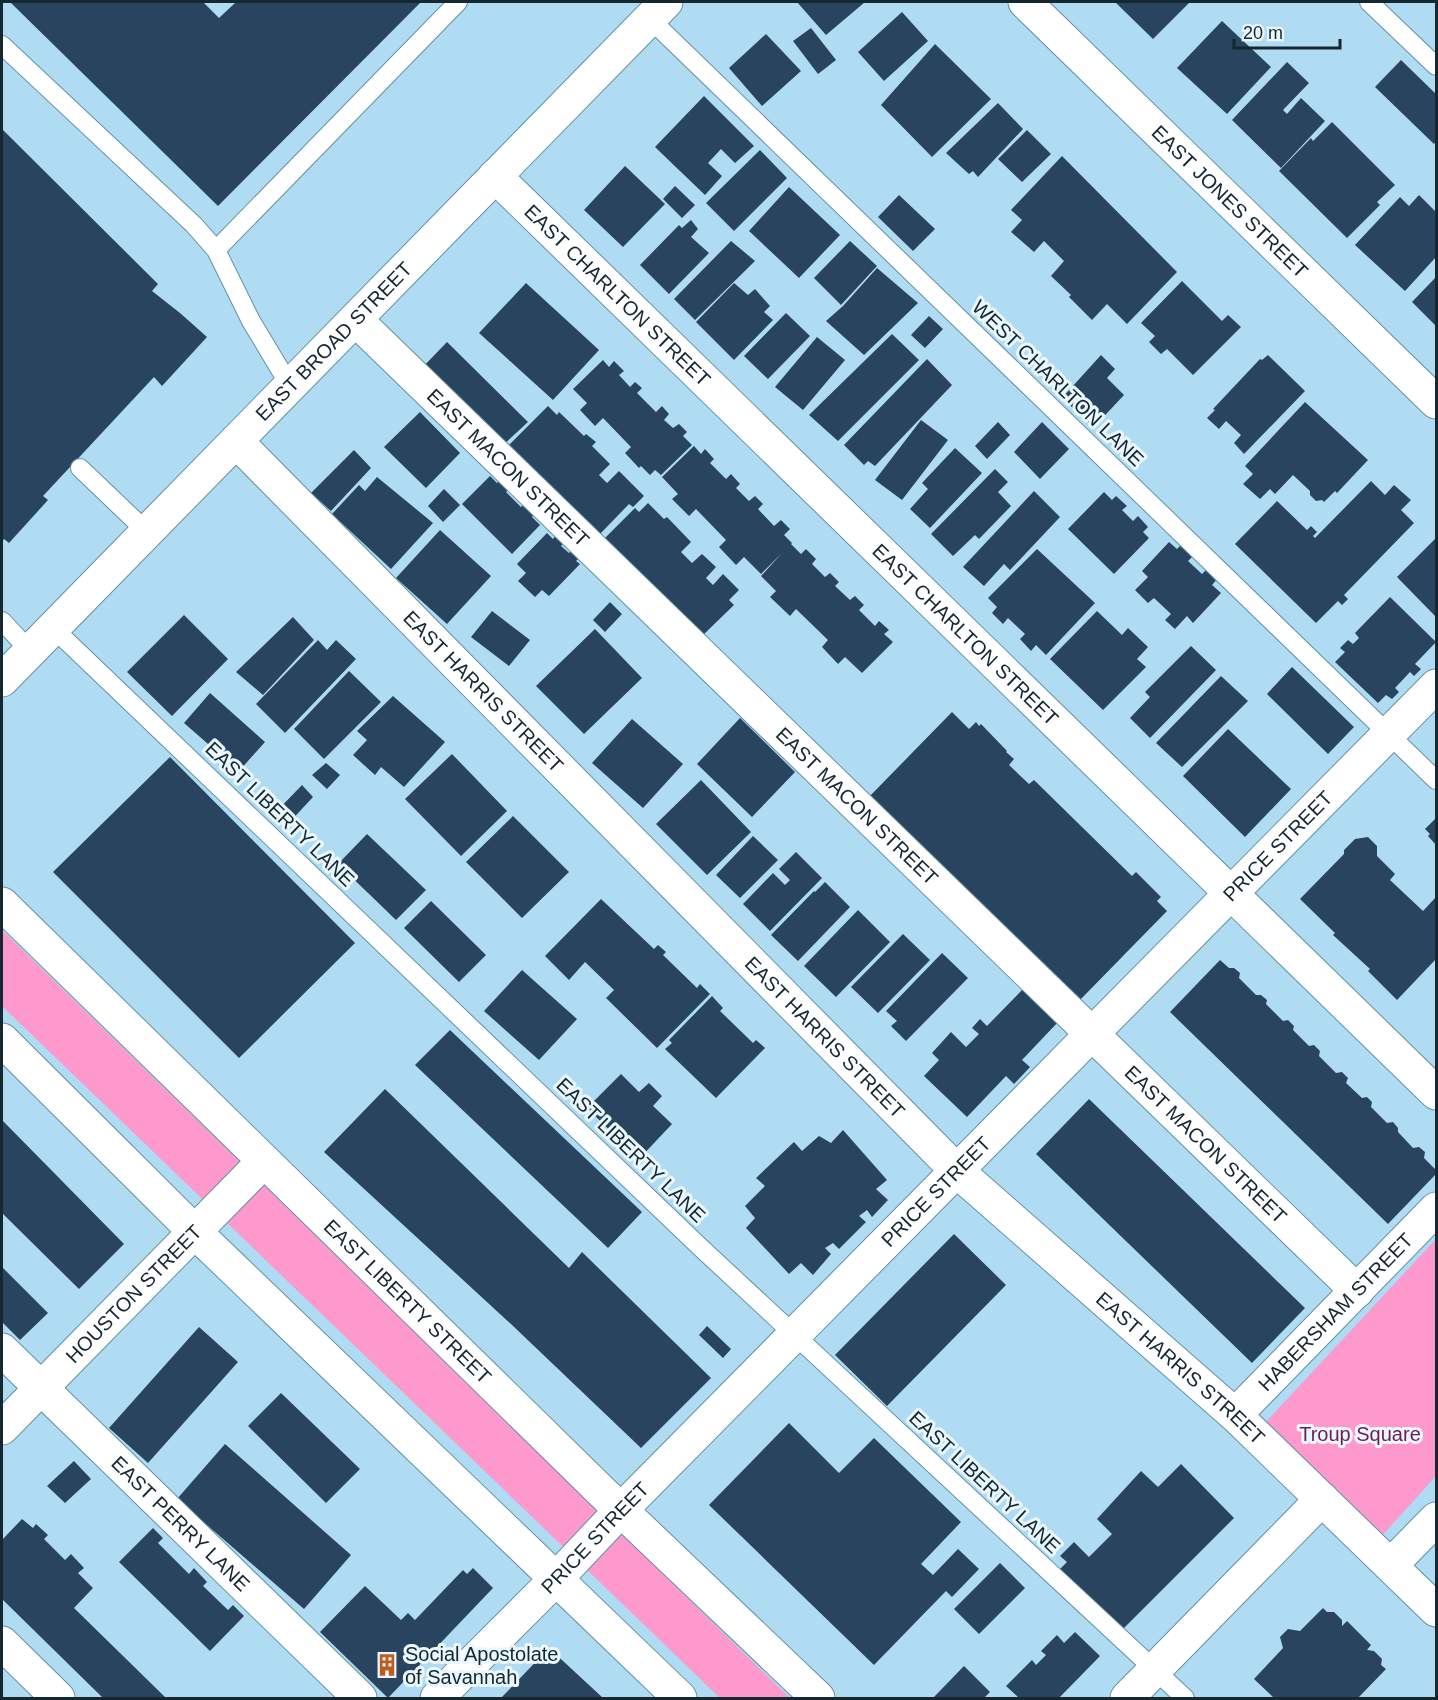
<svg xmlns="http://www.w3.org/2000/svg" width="1438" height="1700" viewBox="0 0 1438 1700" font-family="Arial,sans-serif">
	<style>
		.green { fill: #fd99cc }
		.building { fill: #28445e }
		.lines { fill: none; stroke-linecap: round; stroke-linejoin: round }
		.lane-casing { stroke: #6490a4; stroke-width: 20 }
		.street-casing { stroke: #6490a4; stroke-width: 35 }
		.secondary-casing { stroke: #6490a4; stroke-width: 35 }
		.lane { stroke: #fff; stroke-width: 18 }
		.street { stroke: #fff; stroke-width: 33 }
		.secondary { stroke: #fff; stroke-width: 33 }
		.labels { text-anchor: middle; stroke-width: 6; stroke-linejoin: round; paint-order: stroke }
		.street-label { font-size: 20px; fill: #15272f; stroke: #eaf8fe }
		.park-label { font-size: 20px; fill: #721b4f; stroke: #eaf8fe }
		.poi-label { font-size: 20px; fill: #15272f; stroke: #eaf8fe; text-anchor: start }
	</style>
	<rect width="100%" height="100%" fill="#afdcf2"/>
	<path class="green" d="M2 930 790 1698H720L2 1006Z
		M1436 1239V1476L1370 1549 1250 1439Z"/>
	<path class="building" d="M10 2H203L219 18 236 2H421L218 206Z
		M797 2H865L826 35Z
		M1115 2H1190L1153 39Z
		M902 12 928 41 884 81 858 52Z
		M1222 21 1271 67 1227 114 1177 68Z
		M811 28 836 60 818 74 793 41Z
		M766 34 801 71 762 106 729 68Z
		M935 44 991 99 932 157 881 105Z
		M1401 60 1436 94V141L1434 144 1375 87Z
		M1287 62 1309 83 1283 110 1287 114 1301 98 1325 121 1281 168 1232 120Z
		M704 96 754 146 735 163 721 149 708 163 722 176 705 195 655 147Z
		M998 103 1023 129 978 177 973 171 969 174 946 153Z
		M1332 122 1395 185 1377 202 1380 205 1347 238 1279 171 1311 138 1313 141Z
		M2 129 158 284 152 291 180 313 207 337 162 386 154 377 43 496 48 500 9 543 4 539 2 542Z
		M1027 130 1051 154 1022 182 998 159Z
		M760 150 787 178 734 231 706 203Z
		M1062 156 1177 272 1127 324 1107 304 1092 320 1069 297 1071 295 1051 276 1064 261 1044 241 1034 252 1011 232 1022 220 1011 210Z
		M625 166 665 204 623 247 584 210Z
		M675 186 695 205 682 218 663 199Z
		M789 187 840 235 799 278 749 231Z
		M899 195 935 229 913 251 878 217Z
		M1419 195 1436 212V257L1405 291 1355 245 1400 197 1409 206Z
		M691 220 698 229 691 237 709 253 669 294 640 265 679 225 682 228Z
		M731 241 755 261 695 320 674 299Z
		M850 241 877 266 841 305 814 278Z
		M877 268 918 303 864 355 826 321 843 306Z
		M1436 277V326L1412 302Z
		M1182 281 1222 321 1228 315 1241 327 1193 375 1167 349 1161 354 1149 342 1155 336 1141 323Z
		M526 283 599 350 553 400 479 333Z
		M734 283 748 295 755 289 770 306 764 312 773 320 734 360 696 322Z
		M786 313 810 336 768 379 744 356Z
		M929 316 943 329 925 348 911 335Z
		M892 334 919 360 838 441 809 415Z
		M817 337 845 360 803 410 775 387Z
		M447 342 528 422 500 448 420 370Z
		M1101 355 1115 369 1107 378 1124 395 1094 427 1062 398Z
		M1268 355 1305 391 1244 454 1234 443 1241 435 1226 421 1219 429 1207 418 1215 410 1213 409 1260 359 1262 360Z
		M927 359 952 385 875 466 868 461 864 465 844 445Z
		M603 360 609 367 614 361 624 371 619 375 630 387 635 382 642 388 637 393 656 412 662 406 669 414 664 420 673 428 679 424 687 432 683 436 692 445 661 475 655 470 650 475 641 466 639 468 625 453 631 447 603 418 595 426 580 410 587 403 573 389Z
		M1305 402 1368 460 1337 493 1335 491 1324 502 1322 500 1316 501 1310 495V491L1293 475 1275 494 1270 489 1260 499 1243 484 1253 474 1245 466Z
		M548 406 557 415 559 412 584 436 586 434 596 442 592 446 610 464 599 475 607 483 619 471 644 496 633 507 629 504 600 534 504 450Z
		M420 412 460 453 426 488 384 447Z
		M921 420 948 440 902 500 875 480Z
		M998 422 1010 435 987 459 975 446Z
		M1042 422 1069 449 1040 479 1014 452Z
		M694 446 701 454 705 449 714 459 710 463 726 479 731 474 740 484 736 488 749 501 755 496 763 504 758 509 774 526 781 520 790 529 784 535 792 543 791 544 801 554 806 549 816 559 812 564 825 577 830 573 839 582 835 586 850 600 855 596 864 605 859 610 875 626 879 621 889 630 884 634 893 642 862 673 845 657 838 664 822 647 828 640 796 609 790 616 770 597 776 591 761 576 782 553 761 574 744 557 736 565 719 547 726 540 696 509 689 516 672 499 678 494 662 477Z
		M955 448 982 473 930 528 910 509 928 489 922 483Z
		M354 450 371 468 331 511 311 493Z
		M995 469 1008 482 998 492 1011 506 979 539 975 535 953 556 931 534Z
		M490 476 497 483 502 478 511 487 506 492 521 507 525 503 536 512 532 517 540 525 512 554 462 504Z
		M377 477 433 523 391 569 332 514 359 485 365 491Z
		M1371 481 1385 495 1394 485 1411 500 1401 510 1414 523 1344 595 1348 599 1342 605 1338 601 1316 623 1235 544 1277 501 1307 530 1311 526 1317 532 1313 536 1315 538Z
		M444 489 460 505 443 522 428 506Z
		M1034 491 1060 517 1010 570 1004 564 984 586 963 567Z
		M1104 492 1112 500 1116 496 1127 506 1122 510 1133 521 1138 516 1148 527 1143 532 1149 538 1114 574 1068 529Z
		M648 503 664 519 667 517 691 542 681 552 692 563 702 554 716 567 706 578 713 585 723 574 739 590 729 600 734 605 702 636 603 540 635 508 639 512Z
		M440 530 491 576 447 624 396 578Z
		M547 533 553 539 557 534 565 542 561 546 569 553 573 549 581 556 576 561 580 564 549 596 542 590 535 597 518 581 526 573 517 564Z
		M1436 538V617L1397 577Z
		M1169 542 1177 549 1181 545 1193 556 1188 561 1202 574 1207 569 1217 579 1212 585 1221 593 1193 623 1187 616 1175 629 1165 620 1171 614 1154 598 1148 603 1135 590 1148 577 1142 571Z
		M1037 549 1095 603 1046 655 1036 645 1031 651 1020 639 1025 634 1008 618 1003 624 992 613 997 607 988 598Z
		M1390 597 1436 642 1415 664 1421 669 1414 676 1410 672 1395 688 1399 692 1392 699 1386 695 1378 703 1335 662 1345 652 1340 648 1348 640 1353 644 1359 638 1355 633Z
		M610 602 622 614 605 632 593 620Z
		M492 611 530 640 509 666 471 637Z
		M1097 611 1122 635 1128 628 1148 647 1137 659 1146 667 1103 710 1050 659Z
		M184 615 228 659 172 716 127 672Z
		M293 617 314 640 263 695 236 672Z
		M595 629 642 678 584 734 536 686Z
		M318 640 327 650 336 640 356 659 285 733 256 704Z
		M1191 646 1216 670 1150 738 1130 718 1150 697 1145 692Z
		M1292 667 1354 727 1328 754 1267 694Z
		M349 671 381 702 324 759 294 729Z
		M1221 676 1248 701 1182 767 1156 743Z
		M210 693 265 742 239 771 184 723Z
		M393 696 445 742 404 787 381 767 375 775 353 755 367 740 357 731Z
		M952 712 969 729 976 722 979 726 981 724 1007 751 1006 752 1014 759 1009 765 1029 784 1034 780 1132 876 1136 872 1161 897 1157 901 1167 911 1078 1002 868 798Z
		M740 718 795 772 752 817 697 764Z
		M632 719 683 764 643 808 592 763Z
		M1228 729 1291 789 1245 837 1183 776Z
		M452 754 507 811 461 856 405 799Z
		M170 757 355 943 239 1058 53 872Z
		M326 763 340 775 327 789 312 775Z
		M701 780 751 832 707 875 656 824Z
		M302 785 313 797 287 825 275 813Z
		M513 816 569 872 522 918 466 862Z
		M1436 818V845L1428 836 1430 834 1425 829Z
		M367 834 426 890 396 920 338 864Z
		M753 836 778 860 740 898 716 875Z
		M1368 837 1377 846V856L1395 874 1390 880 1423 911 1436 897V959L1397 1000 1368 971 1370 969 1333 935 1335 933 1300 899 1344 854V850L1355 839Z
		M796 852 822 878 770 931 743 904 773 873 785 885 790 880 779 869Z
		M825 882 850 907 798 961 771 935 814 891 815 892Z
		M601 899 654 949 658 945 666 952 663 955 697 988 700 984 710 994 657 1048 606 998 614 990 585 962 569 980 545 956Z
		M431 901 486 955 459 982 404 928Z
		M858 910 890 942 836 997 804 966Z
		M903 934 930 960 878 1013 851 987Z
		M942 953 968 978 906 1041 891 1026 897 1021 886 1011Z
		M1220 960 1229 968H1234L1240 973 1239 978 1256 995H1261L1267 1000 1266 1004 1283 1021 1288 1020 1294 1026 1293 1030 1309 1046 1314 1045 1320 1051 1319 1056 1336 1073 1342 1072 1348 1078 1346 1083 1362 1098 1367 1097 1372 1102 1371 1107 1387 1123 1393 1122 1398 1128V1132L1413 1148 1419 1147 1425 1152 1424 1158 1436 1170V1174L1388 1224 1170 1012Z
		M522 970 577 1019 539 1060 484 1011Z
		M1023 989 1058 1022 1022 1060 1030 1067 1014 1084 1006 1076 967 1117 924 1076 939 1060 932 1053 951 1032 966 1047 979 1034 972 1028 980 1019 987 1026Z
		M712 996 723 1008 720 1011 753 1043 756 1040 765 1048 716 1098 665 1049 672 1043 669 1040Z
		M450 1030 642 1212 608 1248 415 1065Z
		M621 1074 639 1092 649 1083 662 1096 653 1106 672 1124 639 1159 587 1108Z
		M385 1089 569 1268 582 1252 711 1378 641 1448 512 1325 324 1152Z
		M1089 1099 1305 1308 1252 1363 1036 1154Z
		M2 1120 124 1244 79 1289 2 1213Z
		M843 1130 887 1180 876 1189 888 1200 872 1217 867 1210 859 1216 866 1222 839 1249 833 1243 825 1248 831 1254 813 1275 801 1263 789 1274 746 1228 755 1218 745 1206 765 1186 756 1178 794 1142 802 1151 819 1136 831 1143Z
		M954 1234 1006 1285 887 1406 835 1355Z
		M2 1267 48 1313 20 1340 2 1322Z
		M707 1326 731 1349 723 1358 699 1335Z
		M199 1327 238 1362 148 1463 109 1428Z
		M281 1393 360 1469 326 1503 248 1426Z
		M789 1423 839 1473 874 1438 961 1522 921 1564 933 1575 958 1549 979 1569 952 1597 946 1591 874 1665 709 1505Z
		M225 1444 351 1555 304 1609 177 1499Z
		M74 1461 91 1479 65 1503 47 1486Z
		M1181 1464 1234 1518 1120 1632 1058 1571 1067 1562 1060 1556 1074 1542 1089 1557 1112 1534 1097 1519 1141 1471 1158 1487Z
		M22 1519 33 1528 36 1524 48 1535 44 1539 65 1560 71 1554 84 1568 78 1573 93 1588 74 1608 166 1698H103L2 1599V1540Z
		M153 1528 163 1538 158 1543 189 1574 194 1568 207 1582 203 1586 228 1610 233 1605 244 1616 210 1651 119 1562Z
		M1000 1563 1025 1588 979 1634 954 1609Z
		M473 1568 493 1588 388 1698 320 1632 365 1586 401 1620 408 1613 415 1620 463 1570 467 1574Z
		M1323 1608 1327 1612H1334L1342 1620V1626L1347 1621 1371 1645 1367 1650 1374 1651 1382 1659 1381 1665 1386 1669 1358 1698H1274L1254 1679 1283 1648 1280 1637 1288 1629 1300 1631Z
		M1075 1632 1100 1656 1059 1698H1019L1006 1686 1032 1660 1036 1665 1046 1655 1041 1651 1057 1635 1064 1643Z
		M549 1648 603 1698H501Z
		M964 1666 990 1692 984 1698H933Z"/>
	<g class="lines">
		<g class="lane-casing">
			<path id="lane" d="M1369 2 1436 66
				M649 18 1436 780
				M2 45 194 225 216 250 251 321 290 386
				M216 250 458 2
				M80 468 147 532
				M2 621 30 651
				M52 627 699 1246 1185 1698"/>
		</g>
		<g class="street-casing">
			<g id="street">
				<path id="s1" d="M1025 2 1436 402"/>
				<path id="s2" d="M495 176 1436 1093"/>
				<path id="s3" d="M356 320 1357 1291"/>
				<path id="s4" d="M2 1350 360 1698"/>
				<path id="s5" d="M2 1428 264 1161"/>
				<path d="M2 1643 58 1698"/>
				<path d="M1127 1698 1322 1499"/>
			</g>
		</g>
		<g class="secondary-casing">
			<g id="secondary">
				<path id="s6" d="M236 441 957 1171 1235 1415 1436 1610"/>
				<path id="s7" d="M2 680 666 2"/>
				<path id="s8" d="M2 904 603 1493 818 1698"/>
				<path d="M2 1040 194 1231 680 1698"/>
				<path id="s9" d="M1235 1415 1436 1209"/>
				<path d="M1391 1565 1436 1519"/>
				<path id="s10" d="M437 1698 556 1579 621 1510 1436 686"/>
			</g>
		</g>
		<use href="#lane" class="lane"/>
		<use href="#street" class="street"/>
		<use href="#secondary" class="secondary"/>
	</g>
	<defs>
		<g id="building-bare" transform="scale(1.8)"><path d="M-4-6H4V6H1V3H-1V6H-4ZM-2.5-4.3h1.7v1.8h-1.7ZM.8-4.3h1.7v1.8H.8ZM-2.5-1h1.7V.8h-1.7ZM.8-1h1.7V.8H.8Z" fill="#be5d1d" stroke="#eaf8fe" stroke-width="2.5" paint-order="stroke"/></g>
	</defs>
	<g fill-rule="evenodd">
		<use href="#building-bare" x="387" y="1665"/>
	</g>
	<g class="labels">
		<g class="street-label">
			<text dy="7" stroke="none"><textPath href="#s1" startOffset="286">EAST JONES STREET</textPath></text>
			<text dy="7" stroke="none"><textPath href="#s2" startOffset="171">EAST CHARLTON STREET</textPath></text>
			<text dy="7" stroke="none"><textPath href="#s7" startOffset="474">EAST BROAD STREET</textPath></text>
			<text transform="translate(1058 383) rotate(44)" y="7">WEST CHARLTON LANE</text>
			<text dy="7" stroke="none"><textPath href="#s3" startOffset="212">EAST MACON STREET</textPath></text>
			<text dy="7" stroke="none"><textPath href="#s2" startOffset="657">EAST CHARLTON STREET</textPath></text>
			<text dy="7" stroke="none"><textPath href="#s6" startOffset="352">EAST HARRIS STREET</textPath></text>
			<text dy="7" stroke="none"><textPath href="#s3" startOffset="698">EAST MACON STREET</textPath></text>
			<text transform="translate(280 814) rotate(44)" y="7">EAST LIBERTY LANE</text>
			<text dy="7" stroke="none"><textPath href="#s10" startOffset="1197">PRICE STREET</textPath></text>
			<text dy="7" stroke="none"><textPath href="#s6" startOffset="838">EAST HARRIS STREET</textPath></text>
			<text dy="7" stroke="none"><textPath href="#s3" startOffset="1184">EAST MACON STREET</textPath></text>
			<text transform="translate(631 1150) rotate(44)" y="7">EAST LIBERTY LANE</text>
			<text dy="7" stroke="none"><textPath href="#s10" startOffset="711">PRICE STREET</textPath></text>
			<text dy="7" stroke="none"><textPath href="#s5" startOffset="188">HOUSTON STREET</textPath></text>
			<text dy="7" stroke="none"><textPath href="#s8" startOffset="568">EAST LIBERTY STREET</textPath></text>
			<text dy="7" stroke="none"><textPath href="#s9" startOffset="144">HABERSHAM STREET</textPath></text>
			<text dy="7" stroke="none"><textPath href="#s6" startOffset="1324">EAST HARRIS STREET</textPath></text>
			<text transform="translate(985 1482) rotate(43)" y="7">EAST LIBERTY LANE</text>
			<text dy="7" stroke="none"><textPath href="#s4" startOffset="249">EAST PERRY LANE</textPath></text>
			<text dy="7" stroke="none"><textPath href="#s10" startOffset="225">PRICE STREET</textPath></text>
		</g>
		<g class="park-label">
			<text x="1360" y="1441">Troup Square</text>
		</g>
		<g class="poi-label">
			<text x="405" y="1661">Social Apostolate<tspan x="405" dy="23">of Savannah</tspan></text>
		</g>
	</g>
	<rect width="1438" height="1700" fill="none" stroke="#15272f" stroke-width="6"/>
	<path d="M1234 39v9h106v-9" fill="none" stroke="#15272f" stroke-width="3"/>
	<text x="1243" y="39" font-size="18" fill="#15272f" stroke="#eaf8fe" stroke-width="4.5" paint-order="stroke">20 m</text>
</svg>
